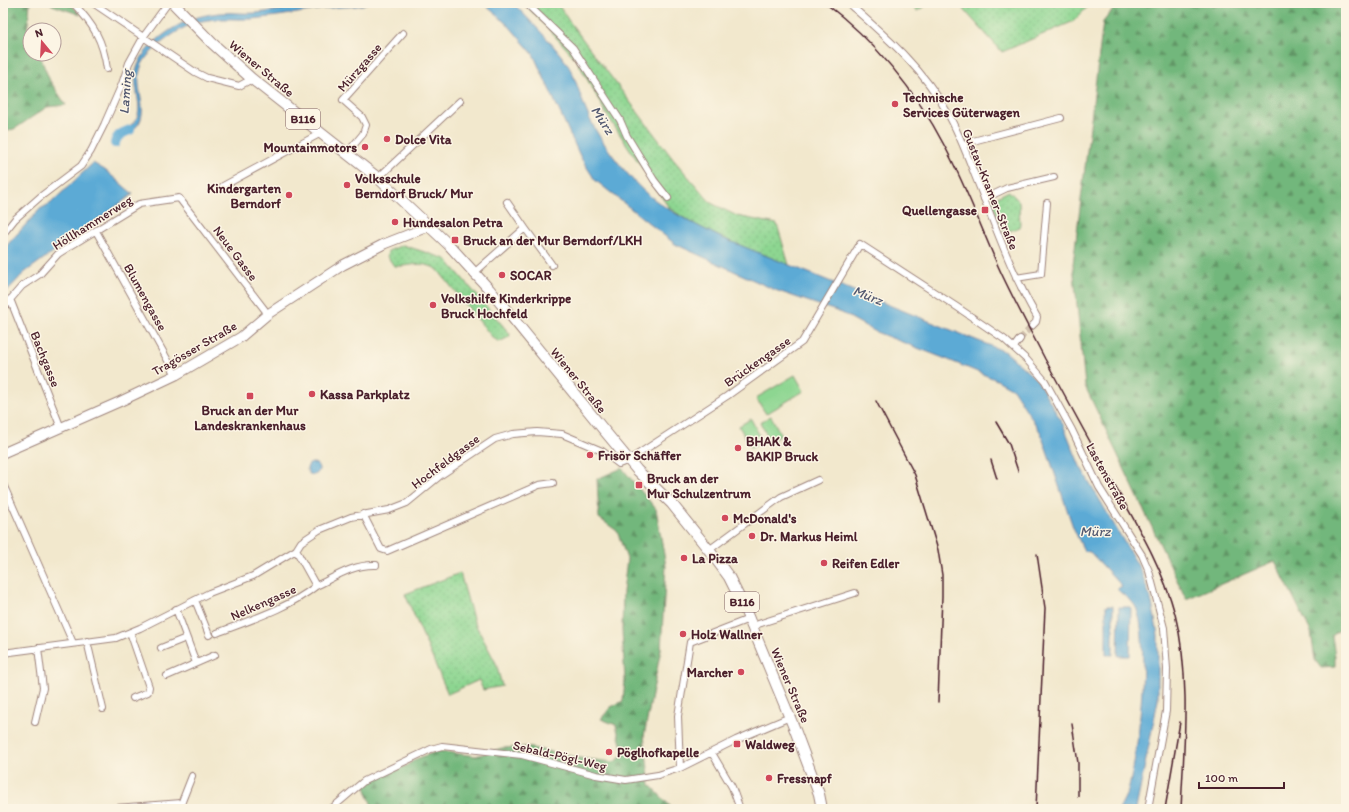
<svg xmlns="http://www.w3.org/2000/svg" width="1349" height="812" viewBox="0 0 1349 812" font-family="Itim,sans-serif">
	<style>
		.green { fill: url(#green-dots); stroke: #6c7a5e }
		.forest { fill: url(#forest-firs); stroke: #5e6b53 }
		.pitch { fill: #8dd691; stroke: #6c7a5e }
		.water { fill: #5baad5; stroke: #526480 }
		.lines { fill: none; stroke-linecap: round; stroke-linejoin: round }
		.river { stroke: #5baad5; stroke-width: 10 }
		.minor-tunnel { stroke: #d0c0ad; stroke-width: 6; stroke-dasharray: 6 3; stroke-linecap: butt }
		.minor-casing { stroke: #9e847c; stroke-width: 8 }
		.secondary-casing { stroke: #9e847c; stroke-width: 11 }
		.primary-casing { stroke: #9e847c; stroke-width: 12 }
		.minor { stroke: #fff; stroke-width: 6 }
		.secondary { stroke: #fff; stroke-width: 9 }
		.primary { stroke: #fff; stroke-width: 10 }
		.rail { stroke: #4a1f2b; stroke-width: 1.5 }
		.poi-dot { fill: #d1495b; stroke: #fcf5e5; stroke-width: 1.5 }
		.labels { text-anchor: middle; stroke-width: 3; stroke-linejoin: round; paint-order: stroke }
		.shield { fill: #fcf5e5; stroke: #7f5f63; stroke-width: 1 }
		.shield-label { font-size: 12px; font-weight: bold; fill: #4a1f2b }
		.street-label { font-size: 13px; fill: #4a1f2b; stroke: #fcf5e5 }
		.poi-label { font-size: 13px; font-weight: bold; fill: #4a1f2b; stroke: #fcf5e5; text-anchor: start }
		.water-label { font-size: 14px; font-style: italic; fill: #51576f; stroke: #fcf5e5 }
	</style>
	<defs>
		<pattern id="green-dots" width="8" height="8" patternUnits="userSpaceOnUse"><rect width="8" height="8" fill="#8dd691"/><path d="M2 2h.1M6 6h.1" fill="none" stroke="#7bb77d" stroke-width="1.8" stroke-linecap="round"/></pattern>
		<pattern id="forest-firs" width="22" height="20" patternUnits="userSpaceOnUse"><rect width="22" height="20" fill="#72b77b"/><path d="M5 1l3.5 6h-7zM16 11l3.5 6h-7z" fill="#609465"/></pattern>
	</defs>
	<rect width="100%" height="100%" fill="#fcf5e5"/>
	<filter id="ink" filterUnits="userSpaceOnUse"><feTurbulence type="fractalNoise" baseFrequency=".025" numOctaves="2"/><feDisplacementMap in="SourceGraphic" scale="8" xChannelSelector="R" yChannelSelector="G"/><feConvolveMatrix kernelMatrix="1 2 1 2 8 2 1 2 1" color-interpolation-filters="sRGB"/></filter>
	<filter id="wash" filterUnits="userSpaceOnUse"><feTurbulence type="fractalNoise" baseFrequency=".012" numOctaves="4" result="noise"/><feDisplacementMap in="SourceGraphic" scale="16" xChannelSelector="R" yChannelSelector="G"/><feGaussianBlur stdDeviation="0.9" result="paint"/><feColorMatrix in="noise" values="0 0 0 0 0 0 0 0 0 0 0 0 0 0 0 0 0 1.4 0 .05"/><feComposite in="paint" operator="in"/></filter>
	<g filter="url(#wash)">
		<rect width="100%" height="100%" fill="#f2e8cd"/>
		<path class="green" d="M524 3H557L569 21 673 159 711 203 737 216 777 224 789 265C748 248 705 234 669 208L607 115 576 59Z
			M910 3H930L917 11Z
			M958 3H1091L1074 21 1002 52Z
			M1009 191 1019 201 1020 227 1004 233 991 200Z
			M403 245 446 259 510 334 509 337 499 342 492 337 437 269C419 260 413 267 394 266L387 256 388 251Z
			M460 573 474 622 496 663 502 686 483 690 479 680 448 694 405 594Z"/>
		<path class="forest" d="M3 3H30L27 32 30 37V54H39L50 81 66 105 47 107 16 128 3 133Z
			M50 3H70L81 15 52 5Z
			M1119 3H1346V625L1332 636 1335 656V667L1321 668 1315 660 1311 632 1275 561 1186 599 1085 386 1073 264 1103 22Z
			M622 468 656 509 666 566 661 649 644 736 650 785 673 809H373L364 784 406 766 416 759 438 751 476 756 502 748 527 747 585 759 614 762 624 755 616 725 601 719 611 707 623 701 625 680 622 630 623 592 627 559 617 531 599 518 597 479Z"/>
		<path class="pitch" d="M795 375 804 391 766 414 756 398Z
			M771 416 781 435 770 441 760 422Z
			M751 419 763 442 751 448 739 426Z"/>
		<path class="water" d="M326 3H368C357 8 344 6 332 8 305 11 279 17 251 19 226 20 204 15 180 30 169 36 145 54 141 67 131 94 161 122 119 137L118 132C157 117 127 92 138 65 144 48 164 33 179 25 191 18 207 14 220 13 232 12 244 14 256 13 280 11 303 6 326 3Z
			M483 3H513C531 22 550 40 566 62 577 78 580 98 588 115 598 139 627 176 646 193 669 212 696 225 722 238L1006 352 1037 380 1062 422 1080 466 1141 571 1152 603 1158 635V700L1136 809H1119C1122 803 1126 796 1128 790 1139 754 1149 648 1138 613 1134 599 1126 599 1117 589L1122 586 1090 552 1084 551 1073 527 1041 433 1013 389 997 380 946 359 876 332 842 313 775 290 675 244 595 180 581 158 533 54 510 27Z
			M93 163 105 170 133 194 24 273 3 295V257L8 244 40 209 51 203Z
			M307 469a6 6 0 1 1 12 0a6 6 0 1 1-12 0Z
			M1106 606H1113V655H1106Z
			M1119 607H1131L1130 656H1118Z"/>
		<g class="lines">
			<path class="river" d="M115 143C117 134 123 133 130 130"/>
		</g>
	</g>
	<g filter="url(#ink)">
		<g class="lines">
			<path class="minor-tunnel" d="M1020 339 1032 326"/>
			<g class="minor-casing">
				<path id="minor" d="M73 3C93 24 103 40 107 69
					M93 3 195 72 207 78 239 86 252 79
					M526 3 573 48 620 120 627 136 654 180 668 198
					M848 3C885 36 923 68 947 112 958 131 966 152 974 173 994 222 1010 271 1037 317L1036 322 1032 326
					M964 146 973 141 1061 118
					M347 153 363 134 366 125 362 117 343 100 403 33
					M378 178 460 101
					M223 186 321 133
					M984 199 1007 188 1054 177
					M525 228 552 265
					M96 231 176 375
					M3 234 15 219 40 197 81 166 91 151 104 125 122 84 129 63 144 36 168 3
					M474 273 525 228 507 202
					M1016 278 1041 274 1047 203
					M10 299 61 428
					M3 308 22 286 40 274 58 254 69 247 139 204 179 198 268 314
					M1014 347 1020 339
					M3 484 73 643
					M363 514 381 549 387 551 539 485 553 483
					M296 550 316 586C335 577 353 564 376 565
					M709 550 781 497 818 480
					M195 600 209 635
					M176 609 196 663
					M752 626 855 593
					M130 632 149 687 148 692 133 698
					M217 633C250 620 287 609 316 586
					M87 641 103 709
					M161 648 186 638
					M3 653 116 638 140 628 209 593 253 576 296 550 301 542 319 530 351 517 389 510 407 503 441 475 495 439 513 434 537 432 562 434 602 451 619 464 629 460 727 396 802 342 860 244 957 307 1004 339 1027 360 1045 381 1072 430 1099 487 1142 555 1149 571 1164 628 1167 669 1166 711 1148 809
					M167 676 215 655
					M35 722 43 688 38 648
					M712 753 732 787 740 809
					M680 768 678 716 690 642 749 619
					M102 809 182 803
					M179 809 192 776
					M331 809 364 781 431 749 442 746 522 755 596 775 626 780 658 775 680 768 736 740 790 717"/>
			</g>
			<g class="secondary-casing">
				<path id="secondary" d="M3 453 119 402 176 375 241 337 268 314 343 265 384 244 430 226"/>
			</g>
			<g class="primary-casing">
				<path id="primary" d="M173 3 212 43 252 79 378 178 449 245 489 289 603 429 637 470 672 504 709 550 729 577 744 607 795 730 819 794 822 809"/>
			</g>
			<use href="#minor" class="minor"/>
			<use href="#secondary" class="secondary"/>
			<use href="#primary" class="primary"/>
			<path class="rail" d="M825 3C874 40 916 91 944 145 965 184 980 225 998 266 1012 297 1029 328 1045 359 1067 399 1088 439 1111 479 1135 522 1162 565 1175 614 1191 678 1184 744 1181 809
				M876 401 915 475 938 550 942 575V596L938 702
				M996 422 1009 444 1018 471
				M991 460 997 479
				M1072 724 1078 763V796
				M1036 809 1045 608 1037 554
				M1165 809 1180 722"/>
		</g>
	</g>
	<g class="poi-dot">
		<circle cx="895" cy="104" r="4"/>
		<circle cx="387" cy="139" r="4"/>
		<circle cx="365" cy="147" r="4"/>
		<circle cx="347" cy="185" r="4"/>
		<circle cx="289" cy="195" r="4"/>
		<rect x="981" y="206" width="8" height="8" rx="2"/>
		<circle cx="395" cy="222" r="4"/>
		<rect x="451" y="236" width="8" height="8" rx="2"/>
		<circle cx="502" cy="275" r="4"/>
		<circle cx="433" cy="305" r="4"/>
		<circle cx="312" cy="394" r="4"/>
		<rect x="246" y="392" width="8" height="8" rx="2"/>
		<circle cx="738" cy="448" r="4"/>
		<circle cx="590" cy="455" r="4"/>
		<rect x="635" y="481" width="8" height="8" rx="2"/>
		<circle cx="725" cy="518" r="4"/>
		<circle cx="752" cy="536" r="4"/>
		<circle cx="684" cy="558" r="4"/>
		<circle cx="824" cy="563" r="4"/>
		<circle cx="683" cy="634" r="4"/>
		<circle cx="741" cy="672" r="4"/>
		<rect x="733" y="740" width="8" height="8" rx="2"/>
		<circle cx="609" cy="752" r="4"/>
		<circle cx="769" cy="778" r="4"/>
	</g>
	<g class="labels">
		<g class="shield">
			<rect x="286" y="109" width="34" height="20" rx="3"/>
			<rect x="725" y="592" width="34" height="20" rx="3"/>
		</g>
		<g class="shield-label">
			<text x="303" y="123">B116</text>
			<text x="742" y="606">B116</text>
		</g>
		<g class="street-label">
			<text transform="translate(359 67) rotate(-49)" y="5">Mürzgasse</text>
			<text transform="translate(262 68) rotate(40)" y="5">Wiener Straße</text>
			<text transform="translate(991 189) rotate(68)" y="5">Gustav-Kramer-Straße</text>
			<text transform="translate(92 222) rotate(-32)" y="5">Höllhammerweg</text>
			<text transform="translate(236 253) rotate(53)" y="5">Neue Gasse</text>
			<text transform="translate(146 297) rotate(61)" y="5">Blumengasse</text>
			<text transform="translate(194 348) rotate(-30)" y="5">Tragösser Straße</text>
			<text transform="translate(46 359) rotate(68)" y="5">Bachgasse</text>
			<text transform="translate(757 361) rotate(-35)" y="5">Brückengasse</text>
			<text transform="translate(579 380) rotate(51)" y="5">Wiener Straße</text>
			<text transform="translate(445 461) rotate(-37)" y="5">Hochfeldgasse</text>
			<text transform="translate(1108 476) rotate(61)" y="5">Lastenstraße</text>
			<text transform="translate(263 602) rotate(-24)" y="5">Nelkengasse</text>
			<text transform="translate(791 685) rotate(67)" y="5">Wiener Straße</text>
			<text transform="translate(560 755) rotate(13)" y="5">Sebald-Pögl-Weg</text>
		</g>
		<g class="poi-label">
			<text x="903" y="102">Technische<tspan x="903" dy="15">Services Güterwagen</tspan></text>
			<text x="395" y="144">Dolce Vita</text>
			<text x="357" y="152" text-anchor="end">Mountainmotors</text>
			<text x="355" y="183">Volksschule<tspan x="355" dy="15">Berndorf Bruck/ Mur</tspan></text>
			<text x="281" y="193" text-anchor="end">Kindergarten<tspan x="281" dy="15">Berndorf</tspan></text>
			<text x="977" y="215" text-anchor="end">Quellengasse</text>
			<text x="403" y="227">Hundesalon Petra</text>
			<text x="463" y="245">Bruck an der Mur Berndorf/LKH</text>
			<text x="510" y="280">SOCAR</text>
			<text x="441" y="303">Volkshilfe Kinderkrippe<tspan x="441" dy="15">Bruck Hochfeld</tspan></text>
			<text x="320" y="399">Kassa Parkplatz</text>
			<text x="250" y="415" text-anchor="middle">Bruck an der Mur<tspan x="250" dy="15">Landeskrankenhaus</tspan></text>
			<text x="746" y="446">BHAK &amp;<tspan x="746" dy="15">BAKIP Bruck</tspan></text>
			<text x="598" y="460">Frisör Schäffer</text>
			<text x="647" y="483">Bruck an der<tspan x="647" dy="15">Mur Schulzentrum</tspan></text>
			<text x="733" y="523">McDonald's</text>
			<text x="760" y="541">Dr. Markus Heiml</text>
			<text x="692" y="563">La Pizza</text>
			<text x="832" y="568">Reifen Edler</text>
			<text x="691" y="639">Holz Wallner</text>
			<text x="733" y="677" text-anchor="end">Marcher</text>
			<text x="745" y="749">Waldweg</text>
			<text x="617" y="757">Pöglhofkapelle</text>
			<text x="777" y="783">Fressnapf</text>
		</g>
		<g class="water-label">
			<text transform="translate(125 92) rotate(-86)" y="5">Laming</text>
			<text transform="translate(603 120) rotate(57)" y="5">Mürz</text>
			<text transform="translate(868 295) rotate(22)" y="5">Mürz</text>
			<text x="1095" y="536">Mürz</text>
		</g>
	</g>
	<rect width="1349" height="812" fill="none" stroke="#fcf5e5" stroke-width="16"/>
	<g transform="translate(42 42) rotate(342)"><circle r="19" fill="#fcf5e5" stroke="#b59f9b"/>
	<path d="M0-3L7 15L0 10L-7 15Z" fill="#d1495b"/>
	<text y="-6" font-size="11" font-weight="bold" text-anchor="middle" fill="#4a1f2b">N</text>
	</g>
	<path d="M1199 782v6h85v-6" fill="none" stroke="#4a1f2b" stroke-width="2"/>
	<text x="1205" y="782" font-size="12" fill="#4a1f2b" stroke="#fcf5e5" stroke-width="3" paint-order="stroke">100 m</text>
</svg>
